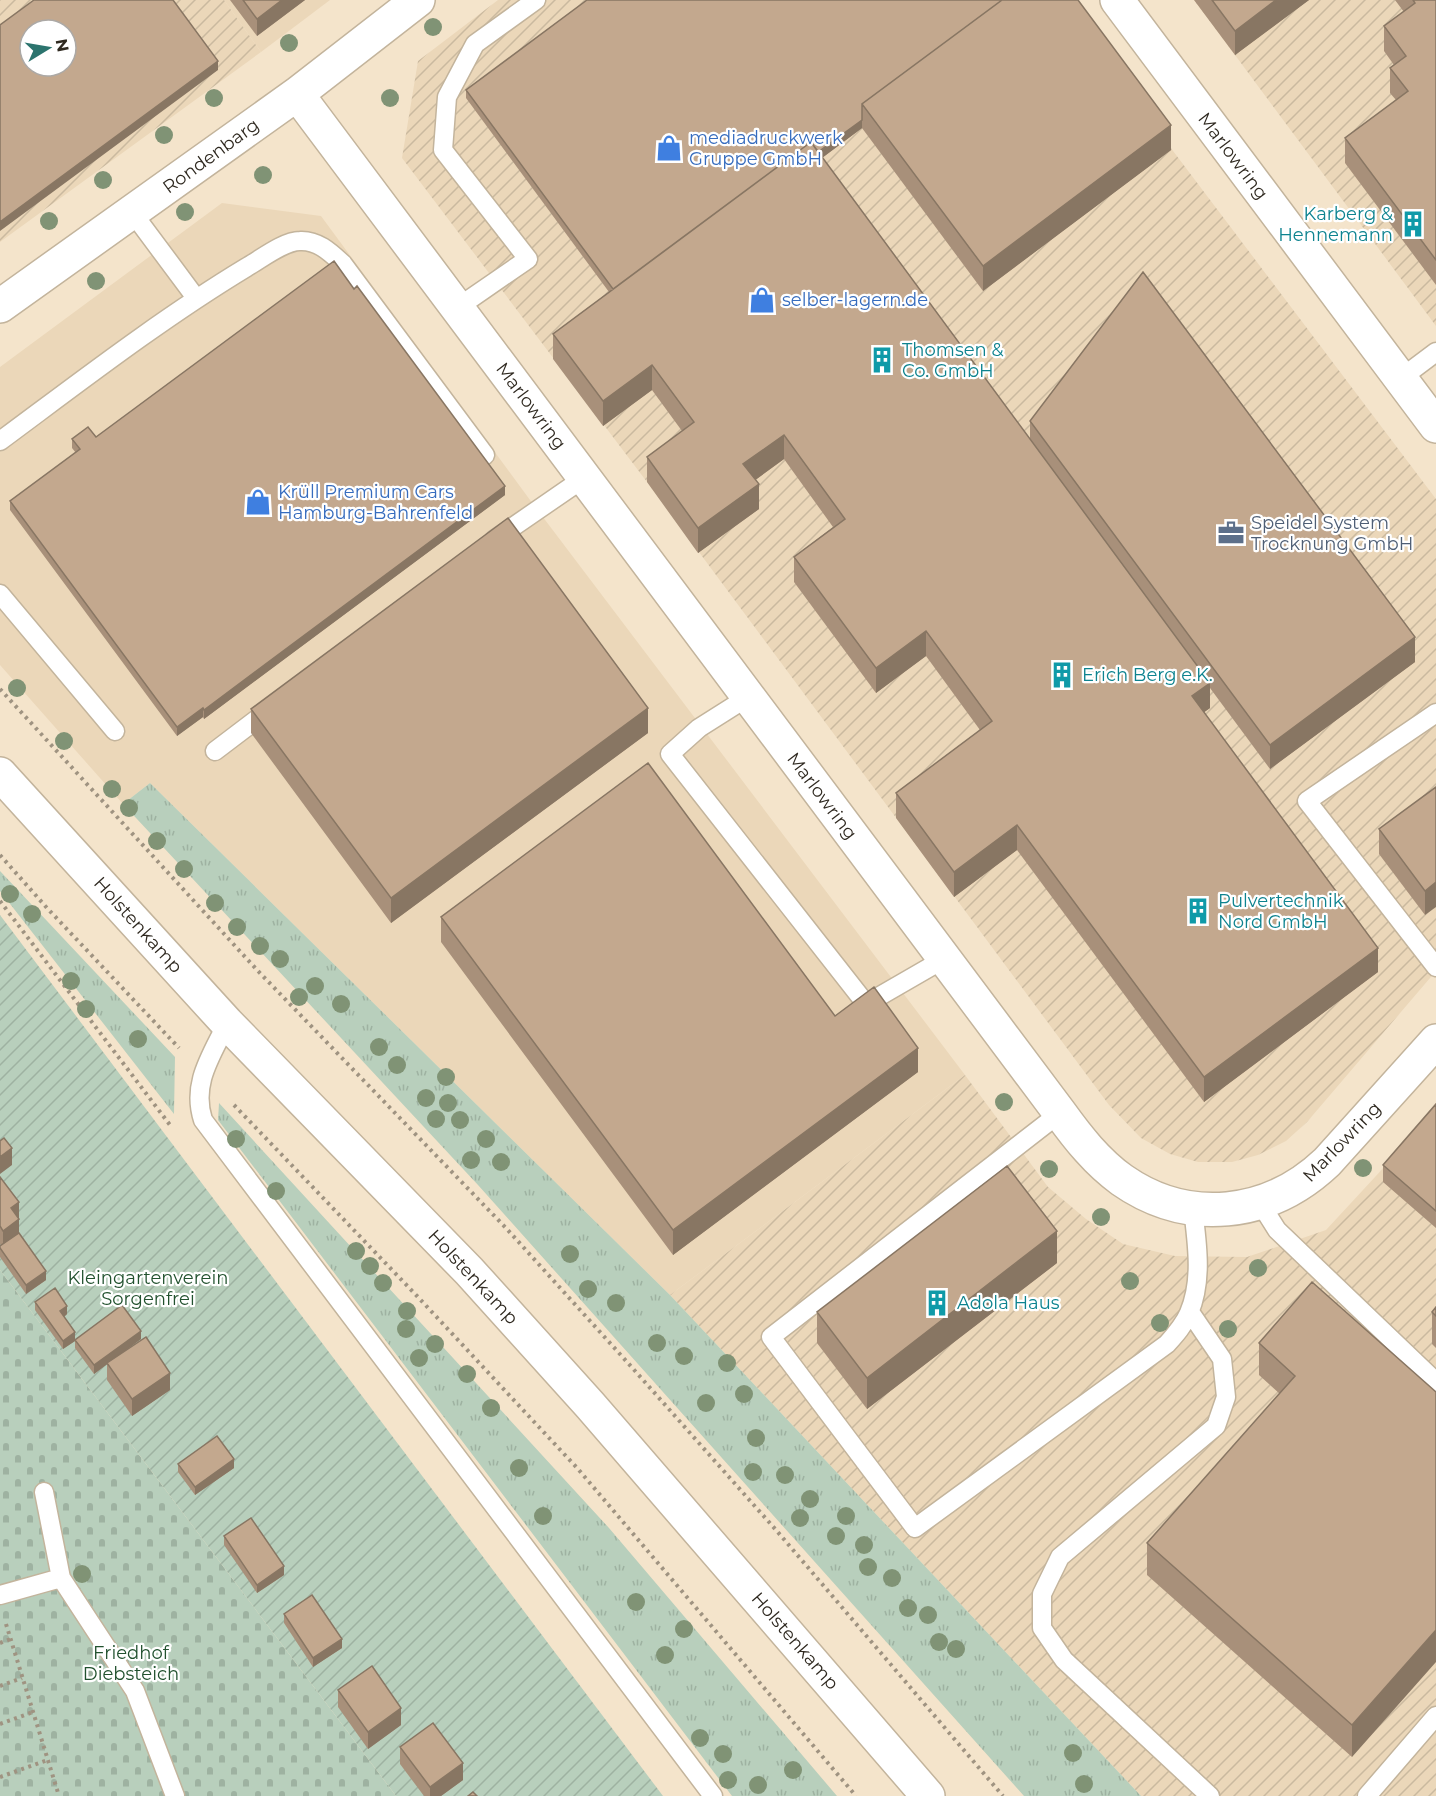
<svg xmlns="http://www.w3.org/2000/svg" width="1436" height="1796" viewBox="0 0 1436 1796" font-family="Montserrat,sans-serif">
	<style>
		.built { fill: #ebd7b9 }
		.industrial { fill: url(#industrial-furrows); fill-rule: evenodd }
		.grass { fill: url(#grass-tufts) }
		.cemetery { fill: url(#cemetery-stones) }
		.garden { fill: url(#garden-furrows) }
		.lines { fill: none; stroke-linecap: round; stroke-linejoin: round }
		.lane-casing { stroke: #c3b49c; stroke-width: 21 }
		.street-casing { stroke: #c3b49c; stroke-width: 36 }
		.secondary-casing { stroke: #c3b49c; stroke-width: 36 }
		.path { stroke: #9f9381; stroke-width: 4; stroke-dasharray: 3 4.5; stroke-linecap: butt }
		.lane { stroke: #fff; stroke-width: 18 }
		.street { stroke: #fff; stroke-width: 33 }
		.secondary { stroke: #fff; stroke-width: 33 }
		.tree { fill: #809375 }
		.wall { fill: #a8907a }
		.shaded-wall { fill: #887663 }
		.building { fill: #c3a88e; stroke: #887663; stroke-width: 1.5; fill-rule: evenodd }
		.labels { text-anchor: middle; stroke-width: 4.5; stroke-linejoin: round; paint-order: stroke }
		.shop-label { font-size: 18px; fill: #366cbe; stroke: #fff; text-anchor: start }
		.street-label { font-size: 18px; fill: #2f2920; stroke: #fff }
		.culture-label { font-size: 18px; fill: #0d838f; stroke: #fff; text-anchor: start }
		.service-label { font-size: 18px; fill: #4e5e75; stroke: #fff; text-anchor: start }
		.park-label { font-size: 18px; fill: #21512e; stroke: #fff }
	</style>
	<defs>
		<pattern id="industrial-furrows" width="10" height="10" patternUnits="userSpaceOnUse" patternTransform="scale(1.5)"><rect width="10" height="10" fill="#ebd7b9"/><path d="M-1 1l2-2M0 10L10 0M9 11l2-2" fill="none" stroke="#cab99f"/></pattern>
		<pattern id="grass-tufts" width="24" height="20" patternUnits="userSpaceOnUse" patternTransform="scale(1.5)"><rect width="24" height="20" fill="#b8cfbc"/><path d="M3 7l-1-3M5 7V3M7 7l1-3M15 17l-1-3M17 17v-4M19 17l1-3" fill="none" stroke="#9eb2a1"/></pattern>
		<pattern id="cemetery-stones" width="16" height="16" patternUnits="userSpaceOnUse" patternTransform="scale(1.5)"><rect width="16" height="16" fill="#b8cfbc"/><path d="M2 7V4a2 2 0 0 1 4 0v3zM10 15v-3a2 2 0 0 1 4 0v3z" fill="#9eb2a1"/></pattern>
		<pattern id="garden-furrows" width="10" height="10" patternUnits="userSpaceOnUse" patternTransform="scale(1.5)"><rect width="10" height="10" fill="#b8cfbc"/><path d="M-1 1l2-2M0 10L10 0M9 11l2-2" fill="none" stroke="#9eb2a1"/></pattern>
	</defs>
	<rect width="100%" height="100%" fill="#f4e4cb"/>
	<path class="built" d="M224 0H330L261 52Z
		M222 203 321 216 530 500 965 1075 670 1295 150 783 123 804 0 665V367Z"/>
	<path class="industrial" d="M0 0H224L261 52 0 242ZM30 30H66V66H30Z
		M498 0H1059L1436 499V971L1307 1122 1286 1141 1258 1155 1232 1162H1198L1170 1154 1141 1138 1109 1105 647 482 402 158 418 61Z
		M1194 0H1436V326L1235 55Z
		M965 1075 1048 1187 1086 1219 1123 1244 1175 1256 1247 1257 1326 1230 1436 1111V1796H1141L670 1295Z"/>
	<path class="grass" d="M150 783 670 1295 1141 1796H1024L478 1185 123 804Z
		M0 871 175 1057 174 1114 0 891Z
		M219 1103 609 1528 837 1796H732L218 1120Z"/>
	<path class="cemetery" d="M0 1270 396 1796H0Z"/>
	<path class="garden" d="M0 915 663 1796H396L0 1270Z"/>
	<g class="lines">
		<g class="lane-casing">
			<path id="lane" d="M132 212 196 298
				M457 308 528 259 443 150 447 97 475 44 536 0
				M1400 379 1436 352
				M0 441C81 381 161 319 247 267 261 259 284 241 300 241 318 240 331 253 343 264L485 455 463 470
				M494 540 584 478
				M0 594 115 731
				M748 697 699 728 670 754 866 1004 944 959
				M1436 713 1307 801 1436 967
				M215 751 269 710
				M227 1023C212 1055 191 1083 203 1120L713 1796
				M1060 1113 771 1337 915 1528 1167 1344C1176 1334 1184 1325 1189 1313 1203 1280 1197 1243 1193 1209
				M1260 1203 1277 1230 1436 1382
				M1190 1312 1222 1359 1226 1397 1216 1426 1060 1557 1042 1594V1628L1064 1660 1210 1796
				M61 1578 135 1691 175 1796
				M0 1595 61 1578 44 1492
				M1367 1796 1436 1716"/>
		</g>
		<g class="street-casing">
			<path id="street" d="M1117 0 1436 426
				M297 94 1060 1113C1078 1138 1097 1162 1122 1180 1188 1226 1269 1217 1327 1162L1436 1041
				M0 306 297 94 418 0"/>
		</g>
		<g class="secondary-casing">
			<path id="secondary" d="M0 774 227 1023 469 1271 590 1405 928 1796"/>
		</g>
		<path class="path" d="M0 689 258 971 506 1228 628 1363 776 1530 1003 1796
			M0 855 47 908 179 1048
			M0 901 170 1125
			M234 1105 417 1296 578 1469 856 1796
			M6 1624 59 1796
			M0 1643 11 1639
			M0 1686 22 1678
			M0 1724 33 1712
			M0 1777 48 1760"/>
		<use href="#lane" class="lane"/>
		<use href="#street" class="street"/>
		<use href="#secondary" class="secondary"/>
	</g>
	<g class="tree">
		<circle cx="433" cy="27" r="9"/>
		<circle cx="289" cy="43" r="9"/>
		<circle cx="214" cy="98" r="9"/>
		<circle cx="390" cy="98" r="9"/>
		<circle cx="164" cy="135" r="9"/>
		<circle cx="263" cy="175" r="9"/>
		<circle cx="103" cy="180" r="9"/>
		<circle cx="185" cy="212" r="9"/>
		<circle cx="49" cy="221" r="9"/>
		<circle cx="96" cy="281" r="9"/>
		<circle cx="17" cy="688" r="9"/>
		<circle cx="64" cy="741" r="9"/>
		<circle cx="112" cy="789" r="9"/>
		<circle cx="129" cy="808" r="9"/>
		<circle cx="157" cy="841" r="9"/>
		<circle cx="184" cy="869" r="9"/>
		<circle cx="10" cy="894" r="9"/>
		<circle cx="215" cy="903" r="9"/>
		<circle cx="32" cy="914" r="9"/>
		<circle cx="237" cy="927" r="9"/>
		<circle cx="260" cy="946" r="9"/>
		<circle cx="280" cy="959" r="9"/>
		<circle cx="71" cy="981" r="9"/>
		<circle cx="315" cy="986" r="9"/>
		<circle cx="299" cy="997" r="9"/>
		<circle cx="341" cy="1004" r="9"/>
		<circle cx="86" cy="1009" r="9"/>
		<circle cx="138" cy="1039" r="9"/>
		<circle cx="379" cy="1047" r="9"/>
		<circle cx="397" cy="1065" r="9"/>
		<circle cx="446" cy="1077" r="9"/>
		<circle cx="426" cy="1098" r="9"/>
		<circle cx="1004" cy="1102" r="9"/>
		<circle cx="448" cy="1103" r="9"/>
		<circle cx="436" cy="1119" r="9"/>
		<circle cx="460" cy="1120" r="9"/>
		<circle cx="236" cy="1139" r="9"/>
		<circle cx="486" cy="1139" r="9"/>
		<circle cx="471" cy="1160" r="9"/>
		<circle cx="501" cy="1162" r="9"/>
		<circle cx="1363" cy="1168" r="9"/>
		<circle cx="1049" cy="1169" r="9"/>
		<circle cx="276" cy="1191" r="9"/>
		<circle cx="1101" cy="1217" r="9"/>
		<circle cx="356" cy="1251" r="9"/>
		<circle cx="570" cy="1254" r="9"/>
		<circle cx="370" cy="1266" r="9"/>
		<circle cx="1258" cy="1268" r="9"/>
		<circle cx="1130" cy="1281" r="9"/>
		<circle cx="383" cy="1283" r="9"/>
		<circle cx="588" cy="1289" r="9"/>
		<circle cx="616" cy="1303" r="9"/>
		<circle cx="407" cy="1311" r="9"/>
		<circle cx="1160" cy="1323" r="9"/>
		<circle cx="406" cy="1329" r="9"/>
		<circle cx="1228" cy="1329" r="9"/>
		<circle cx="657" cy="1343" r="9"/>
		<circle cx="435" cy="1344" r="9"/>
		<circle cx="684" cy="1356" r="9"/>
		<circle cx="419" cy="1358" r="9"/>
		<circle cx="727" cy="1363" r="9"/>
		<circle cx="467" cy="1374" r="9"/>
		<circle cx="744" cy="1394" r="9"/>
		<circle cx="706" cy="1403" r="9"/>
		<circle cx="491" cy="1408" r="9"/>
		<circle cx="756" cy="1438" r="9"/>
		<circle cx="519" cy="1468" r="9"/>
		<circle cx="753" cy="1472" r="9"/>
		<circle cx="785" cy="1475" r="9"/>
		<circle cx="810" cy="1499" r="9"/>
		<circle cx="543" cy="1516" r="9"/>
		<circle cx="846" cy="1516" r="9"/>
		<circle cx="800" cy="1518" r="9"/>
		<circle cx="836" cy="1536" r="9"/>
		<circle cx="864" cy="1545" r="9"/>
		<circle cx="868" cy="1567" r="9"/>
		<circle cx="82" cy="1574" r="9"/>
		<circle cx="892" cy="1578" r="9"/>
		<circle cx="636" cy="1602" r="9"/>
		<circle cx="908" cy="1608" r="9"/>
		<circle cx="928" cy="1615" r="9"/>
		<circle cx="684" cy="1629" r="9"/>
		<circle cx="939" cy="1642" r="9"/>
		<circle cx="956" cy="1649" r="9"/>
		<circle cx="665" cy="1655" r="9"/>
		<circle cx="700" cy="1738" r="9"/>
		<circle cx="1073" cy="1753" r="9"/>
		<circle cx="723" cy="1754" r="9"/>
		<circle cx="793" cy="1770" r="9"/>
		<circle cx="728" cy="1780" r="9"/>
		<circle cx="1084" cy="1784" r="9"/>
		<circle cx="758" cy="1785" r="9"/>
	</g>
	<path class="wall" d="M230 0H305L257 36Z
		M587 0 1171 150 983 291 862 128 822 158 1030 440V421L1415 662 1270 769 1210 688V708L1204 712 1378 972 1204 1102 1017 850 954 897 896 818V793L980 730 926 656 876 693 794 582V557L833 527 784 459 755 480 759 509 698 553 647 482V457L682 431 652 390 603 426 553 359V334L609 292 466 98V90Z
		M1194 0H1309L1235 55Z
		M1395 0H1436V285L1345 163V138L1396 100 1390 93V68L1394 65 1384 51V26L1404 12Z
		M96 437 505 495 204 719 203 717 177 736 10 510V501L76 453 72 448V439Z
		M251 709 648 733 391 923 251 733Z
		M1436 787 1425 915 1379 854V829Z
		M441 917 835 1016 918 1072 673 1255 441 942Z
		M1436 1104V1228L1383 1182V1165Z
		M0 1177 19 1202V1234L46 1280 26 1294 0 1257V1246L1 1245 0 1244Z
		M1057 1263 867 1409 817 1343V1312Z
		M35 1302 67 1314 64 1317 75 1340 141 1339 122 1353 170 1390 132 1416 107 1380V1364L94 1374 75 1348V1341L63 1349 35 1310Z
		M1436 1307V1348L1432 1344V1312Z
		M1259 1343 1436 1392 1352 1757 1147 1575V1543L1280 1394 1259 1375Z
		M178 1464 234 1468 195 1495 178 1472Z
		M224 1536 284 1575 257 1593 224 1545Z
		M284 1614 342 1648 313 1667 284 1623Z
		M338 1690 401 1725 368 1749 338 1707Z
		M400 1747 463 1780 441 1796H424L400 1764Z"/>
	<path class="shaded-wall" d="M282 0H305L257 36V19Z
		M1276 0H1309L1235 55V31Z
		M218 61V70L0 231V222Z
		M862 120V128L621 308V299Z
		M1171 125V150L983 291V266Z
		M652 365V390L603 426V401Z
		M784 435V459L743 489V464Z
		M759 484V509L698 553V528Z
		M505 486V495L204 719V710Z
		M926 631V656L876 693V668Z
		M1415 637V662L1270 769V745Z
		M1210 683V708L1192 721V696Z
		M203 708V717L177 736V727Z
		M648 708V733L391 923V898Z
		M1017 825V850L954 897V872Z
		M1436 882V907L1425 915V891Z
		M1378 948V972L1204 1102V1077Z
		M918 1048V1072L673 1255V1230Z
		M12 1148V1165L0 1174V1157Z
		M19 1202V1236L3 1248V1231L11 1208Z
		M1057 1231V1263L867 1409V1378Z
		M46 1271V1280L26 1294V1285Z
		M67 1306V1314L60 1320V1311Z
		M141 1331V1339L94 1374V1365Z
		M75 1332V1341L63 1349V1341Z
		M170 1373V1390L132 1416V1399Z
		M234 1459V1468L195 1495V1487Z
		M284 1566V1575L257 1593V1585Z
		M1436 1630V1662L1352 1757V1725Z
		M342 1639V1648L313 1667V1658Z
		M401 1708V1725L368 1749V1732Z
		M463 1763V1780L441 1796H430V1787Z"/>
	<path class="building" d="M34 0H173L218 61 0 222V25ZM30 30H66V66H30Z
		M243 0H282L257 19Z
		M587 0H1002L862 104V120L818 152 811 142 613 289 466 90Z
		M1002 0H1078L1171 125 983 266 862 104Z
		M1212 0H1276L1235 31Z
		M1413 0H1436V260L1345 138 1408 91 1390 68 1406 56 1384 26 1415 3Z
		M811 142 1210 683 1192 696 1378 948 1204 1077 1017 825 954 872 896 793 992 721 926 631 876 668 794 557 845 519 784 435 743 464 759 484 698 528 647 457 694 422 652 365 603 401 553 334Z
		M334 261 354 289 357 286 505 486 204 710 203 708 177 727 10 501 80 449 72 439 88 427 96 437Z
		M1143 272 1415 637 1270 745 1030 421Z
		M508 518 648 708 391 898 251 709Z
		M648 763 835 1016 874 987 918 1048 673 1230 441 917Z
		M1436 787V882L1425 891 1379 829Z
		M1436 1104V1211L1383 1165Z
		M4 1138 12 1148 0 1157V1141Z
		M1007 1166 1057 1231 867 1378 817 1312Z
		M0 1177 19 1202 11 1208 19 1219 3 1231 0 1226Z
		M19 1233 46 1271 26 1285 0 1248V1246Z
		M1312 1282 1436 1392V1630L1352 1725 1147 1543 1295 1376 1259 1343Z
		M55 1288 67 1306 60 1311 75 1332 63 1341 35 1302Z
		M122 1305 141 1331 94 1365 75 1340Z
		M1436 1307V1316L1432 1312Z
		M146 1337 170 1373 132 1399 107 1363Z
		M217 1436 234 1459 195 1487 178 1464Z
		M251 1518 284 1566 257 1585 224 1536Z
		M312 1595 342 1639 313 1658 284 1614Z
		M372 1666 401 1708 368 1732 338 1690Z
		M433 1723 463 1763 430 1787 400 1747Z
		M473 1792 477 1796H468Z"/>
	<defs>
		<g id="shop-bare" transform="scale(2.07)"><path d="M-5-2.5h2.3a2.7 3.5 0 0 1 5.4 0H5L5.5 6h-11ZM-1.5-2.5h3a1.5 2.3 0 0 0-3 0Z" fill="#3f7fe0" stroke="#fff" stroke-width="2.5" paint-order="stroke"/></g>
		<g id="building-bare" transform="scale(2.07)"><path d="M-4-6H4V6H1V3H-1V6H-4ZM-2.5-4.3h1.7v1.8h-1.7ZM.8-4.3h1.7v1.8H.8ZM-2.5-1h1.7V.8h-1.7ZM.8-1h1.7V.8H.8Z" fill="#0f9aa8" stroke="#fff" stroke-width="2.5" paint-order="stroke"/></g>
		<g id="office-bare" transform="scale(2.07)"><path d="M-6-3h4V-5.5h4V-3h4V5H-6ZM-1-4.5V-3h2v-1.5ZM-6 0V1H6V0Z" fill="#5c6f8a" stroke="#fff" stroke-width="2.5" paint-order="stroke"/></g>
	</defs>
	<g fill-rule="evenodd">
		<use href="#shop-bare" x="669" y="148"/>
		<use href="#building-bare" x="1413" y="224"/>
		<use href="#shop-bare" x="762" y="300"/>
		<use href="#building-bare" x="882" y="360"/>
		<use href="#shop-bare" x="258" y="502"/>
		<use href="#office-bare" x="1231" y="533"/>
		<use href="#building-bare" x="1062" y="675"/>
		<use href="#building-bare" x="1198" y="911"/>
		<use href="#building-bare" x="937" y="1303"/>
	</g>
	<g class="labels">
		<g class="shop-label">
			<text x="689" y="144">mediadruckwerk<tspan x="689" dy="21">Gruppe GmbH</tspan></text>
			<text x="782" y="306">selber-lagern.de</text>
			<text x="278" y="498">Krüll Premium Cars<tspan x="278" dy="21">Hamburg-Bahrenfeld</tspan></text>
		</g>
		<g class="street-label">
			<text transform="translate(211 156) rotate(-36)" y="6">Rondenbarg</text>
			<text transform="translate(1233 156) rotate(53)" y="6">Marlowring</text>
			<text transform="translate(531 406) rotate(53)" y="6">Marlowring</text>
			<text transform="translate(822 796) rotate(53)" y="6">Marlowring</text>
			<text transform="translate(138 925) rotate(48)" y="6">Holstenkamp</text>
			<text transform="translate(1342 1142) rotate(-46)" y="6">Marlowring</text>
			<text transform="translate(473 1277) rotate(47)" y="6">Holstenkamp</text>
			<text transform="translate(795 1641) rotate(49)" y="6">Holstenkamp</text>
		</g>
		<g class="culture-label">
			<text x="1393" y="220" text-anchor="end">Karberg &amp;<tspan x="1393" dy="21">Hennemann</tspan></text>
			<text x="902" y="356">Thomsen &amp;<tspan x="902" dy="21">Co. GmbH</tspan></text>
			<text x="1082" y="681">Erich Berg e.K.</text>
			<text x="1218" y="907">Pulvertechnik<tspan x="1218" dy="21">Nord GmbH</tspan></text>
			<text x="957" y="1309">Adola Haus</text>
		</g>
		<g class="service-label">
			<text x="1251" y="529">Speidel System<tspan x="1251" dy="21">Trocknung GmbH</tspan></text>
		</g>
		<g class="park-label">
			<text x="148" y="1284">Kleingartenverein<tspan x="148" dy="21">Sorgenfrei</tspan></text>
			<text x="131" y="1659">Friedhof<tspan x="131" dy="21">Diebsteich</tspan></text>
		</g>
	</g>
	<g transform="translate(48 48) rotate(79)"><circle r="28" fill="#ffffff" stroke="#aca9a6" stroke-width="1.5"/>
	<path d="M0-4.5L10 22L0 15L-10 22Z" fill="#2c746e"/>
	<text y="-9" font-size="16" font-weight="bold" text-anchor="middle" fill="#2f2920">N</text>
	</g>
</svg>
